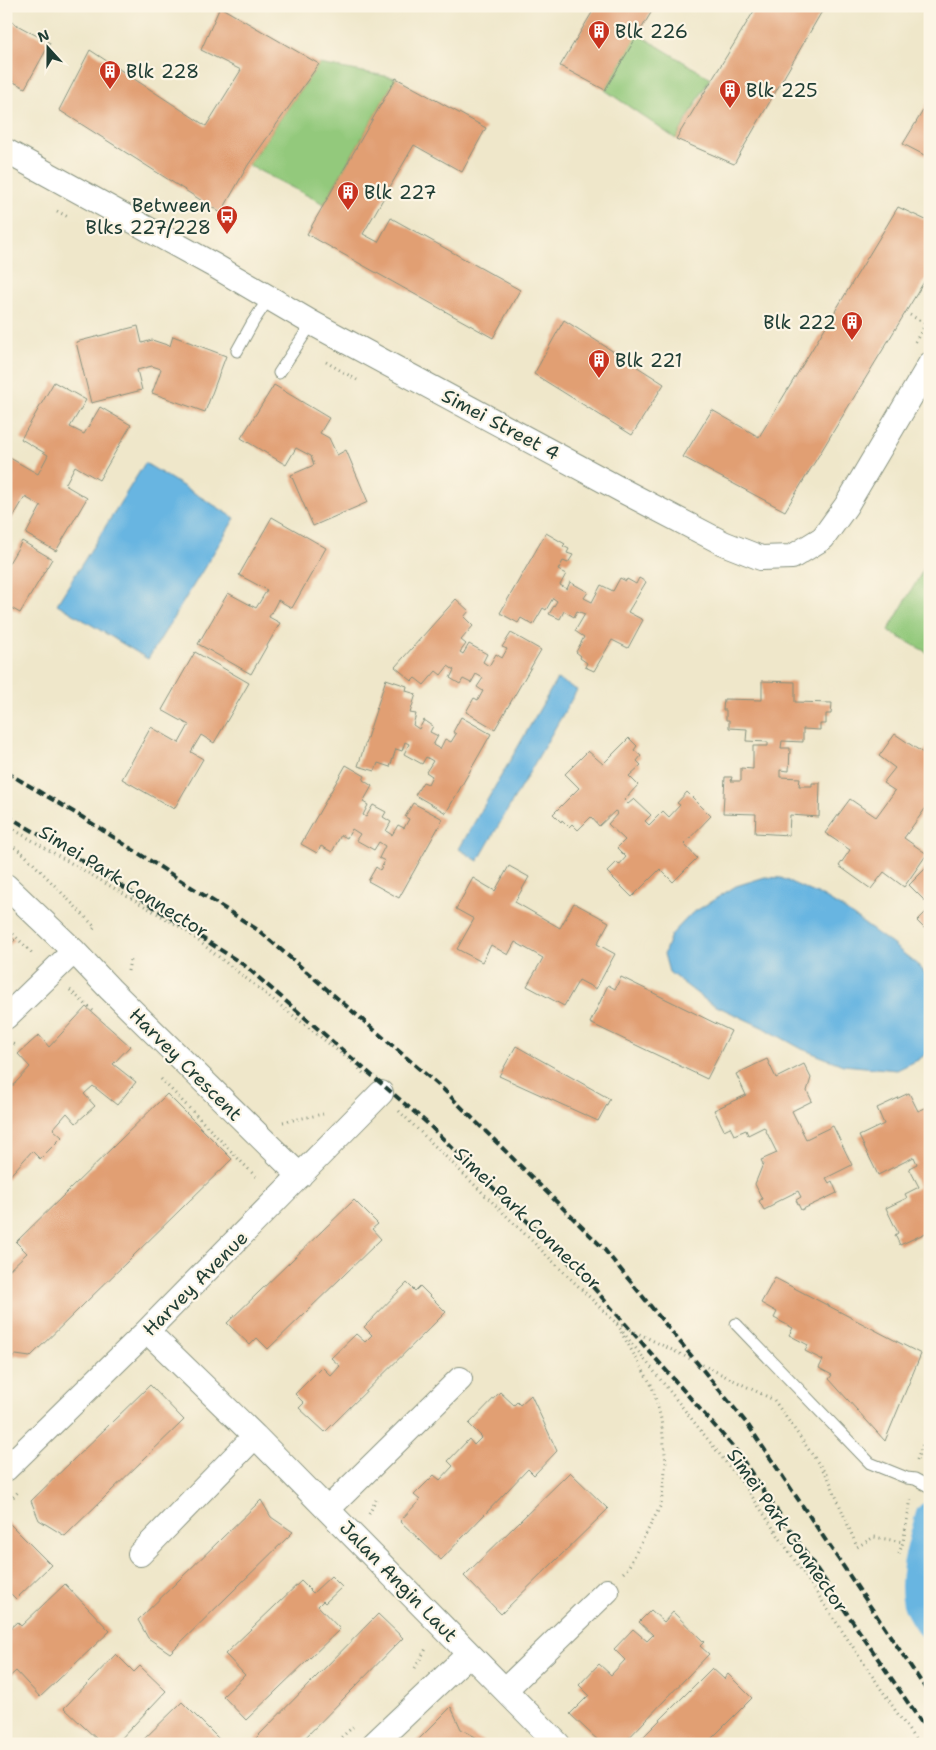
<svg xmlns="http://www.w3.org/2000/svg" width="936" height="1750" viewBox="0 0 936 1750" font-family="'Shantell Sans',sans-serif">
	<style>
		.green { fill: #93c97c; stroke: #598358 }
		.water { fill: #67b5e1; stroke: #43798a }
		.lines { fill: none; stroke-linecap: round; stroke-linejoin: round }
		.canal { stroke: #67b5e1; stroke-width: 29 }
		.building { fill: #e19f73 }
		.service-casing { stroke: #87927f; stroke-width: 13 }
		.minor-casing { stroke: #87927f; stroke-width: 26 }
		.path { stroke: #87927f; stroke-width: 3; stroke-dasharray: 1 4; stroke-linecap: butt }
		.service { stroke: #fff; stroke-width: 11 }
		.minor { stroke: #fff; stroke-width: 24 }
		.rail { stroke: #1f3d34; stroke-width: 4; stroke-dasharray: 8 4; stroke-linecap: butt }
		.labels { text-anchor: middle; stroke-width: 4.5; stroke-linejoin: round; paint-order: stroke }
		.poi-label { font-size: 19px; fill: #1f3d34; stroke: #fcf5e5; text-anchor: start }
		.street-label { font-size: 19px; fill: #1f3d34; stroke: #fcf5e5 }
	</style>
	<rect width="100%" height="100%" fill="#fcf5e5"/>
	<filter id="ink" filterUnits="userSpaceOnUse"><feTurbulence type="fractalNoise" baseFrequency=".02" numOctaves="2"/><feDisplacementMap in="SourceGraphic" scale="10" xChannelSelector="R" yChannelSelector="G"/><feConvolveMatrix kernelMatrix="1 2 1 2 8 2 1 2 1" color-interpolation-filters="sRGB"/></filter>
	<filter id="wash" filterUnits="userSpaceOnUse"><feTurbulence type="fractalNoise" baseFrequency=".0096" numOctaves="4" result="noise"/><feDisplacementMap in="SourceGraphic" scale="20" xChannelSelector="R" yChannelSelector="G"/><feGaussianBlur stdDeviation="1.12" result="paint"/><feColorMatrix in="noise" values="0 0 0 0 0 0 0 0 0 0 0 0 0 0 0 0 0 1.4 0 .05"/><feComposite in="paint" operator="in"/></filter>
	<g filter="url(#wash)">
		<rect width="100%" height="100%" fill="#efe7ca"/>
		<path class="green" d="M638 34 710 78 676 139 605 90Z
			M319 64 396 78 324 204 248 165Z
			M930 558V654L888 631Z"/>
		<path class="water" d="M145 463 235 518 148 659 57 604Z
			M557 679 577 690 478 861 459 849Z
			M765 877 781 878 824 897 842 908 892 944 920 967 930 980V1051L918 1060 897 1070 843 1065 802 1049 764 1028 708 1002 669 972 664 954 671 935 691 914 736 886Z"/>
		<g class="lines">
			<path class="canal" d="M930 1516C924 1539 911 1577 917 1601 919 1609 925 1617 930 1625"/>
		</g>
		<g id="blocks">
			<path class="building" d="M596 6H655L605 90 560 66Z
				M757 6H825L734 164 676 139Z
				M220 7 319 64 248 165 221 213 59 110 90 50 206 126 241 70 201 50Z
				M6 19 50 43 25 88 6 78Z
				M396 78 486 128 462 172 414 145 363 234 378 242 391 218 520 290 493 338 307 234Z
				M930 99V158L903 144Z
				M898 207 930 222V272L785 511 683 457 712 410 759 437Z
				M564 320 664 384 632 435 534 374Z
				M138 326 142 343 152 340 170 346 173 336 226 356 205 412 152 393 161 369 152 366 137 370 142 390 91 403 76 342Z
				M54 382 86 400 70 427 84 434 100 407 131 425 99 480 75 466 65 485 87 498 56 551 26 534 41 506 25 497 9 524 6 523V464L10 458 38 474 48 455 21 439Z
				M274 385 329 418 320 433 329 438 337 455 346 450 368 502 313 526 291 475 314 465 311 456 296 448 286 465 241 438Z
				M272 517 326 548 292 608 278 600 269 617 280 623 251 674 198 644 228 593 256 608 267 590 239 575Z
				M546 533 565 544 563 546 569 549 567 553 573 555 568 563 563 561 558 570 566 574 560 585 567 589 570 582 588 592 584 598 592 602 601 585 613 591 620 578 626 581 627 579 636 584 639 578 646 582 628 612 643 620 628 648 612 640 594 671 585 667 587 663 580 658 581 656 576 652 584 637 575 631 585 614 577 611 574 617 564 611 560 619 549 614 557 601 553 598 546 610 543 608 533 625 521 618 518 623 500 613Z
				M22 541 52 559 20 613 6 605V568Z
				M456 599 469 611 464 617 473 626 461 640 466 644 460 652 463 654 469 644 487 654 483 662 489 666 496 654 502 658 507 649 502 647 511 633 541 650 495 729 466 712 474 698 478 700 483 691 477 687 483 678 476 674 471 683 463 679 460 684 450 678 454 670 448 666 441 675 436 671 424 685 415 678 412 681 395 667Z
				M195 652 249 683 214 743 201 735 191 752 203 759 174 809 122 779 151 727 179 743 189 725 162 710Z
				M386 679 407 686 406 691 416 694 410 713 416 714 413 725 419 729 424 720 433 726 430 732 438 736 433 745 440 749 445 739 451 742 456 734 453 732 461 717 491 734 446 813 415 795 423 782 428 784 432 776 426 772 433 761 426 757 422 764 404 754 409 744 405 742 402 751 396 749 390 767 378 763 375 771 358 766Z
				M762 681 795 682V702L832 703 831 714H826V724H820V730L803 729V742L782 741 781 748H790L789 771 780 770V777L800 778 799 786H812V783H820L819 817 790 815 789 835 755 833 756 814 723 813 725 777H732L731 781H741V768L753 769V746H768V742L746 741 747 729 729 728V720H726V710H723L724 699 762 700Z
				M895 734 923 753 930 744V802L904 838 927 854 904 887 884 872 871 889 839 866 850 850 825 833 850 799 876 817 895 791 883 783 895 768 879 756Z
				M629 738 637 746 634 750 641 756 637 761 641 765 629 776 638 785 624 800 628 804 634 799 651 815 645 821 649 825 663 811 669 817 680 805 677 803 687 792 711 816 684 844 697 858 673 882 660 869 632 897 607 872 617 862 619 865 626 857 617 848 625 840 608 824 618 813 615 811 599 826 591 817 578 830 572 824 569 827 562 820 561 822 553 814 579 788 565 774 588 751 603 764Z
				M346 765 365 776 363 780 372 786 363 802 368 805 363 815 366 817 373 805 386 812 383 817 391 822 386 831 392 835 398 825 404 828 409 819 405 817 413 803 443 819 399 898 368 881 376 867 380 870 385 861 379 858 385 846 379 842 374 850 356 840 360 834 352 829 347 838 341 835 332 852 321 846 317 853 301 844Z
				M930 864V906L909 885Z
				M509 866 529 877 515 902 560 928 574 903 609 922 597 944 615 954 596 989 579 980 564 1006 527 986 543 958 515 942 508 955 491 945 482 962 457 949 474 919 456 909 473 878 495 891Z
				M930 908V934L917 921Z
				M6 933 15 940 6 949Z
				M621 977 731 1031 707 1079 590 1023 608 985 615 989Z
				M86 1007 130 1046 113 1064 136 1082 117 1105 93 1086 84 1094 95 1106 76 1123 67 1113 53 1129 62 1137 40 1159 32 1151 6 1180V1093L30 1067 18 1054 39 1035 49 1047Z
				M516 1046 610 1099 598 1121 499 1076Z
				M767 1059 776 1078 804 1064 811 1078 807 1091 812 1101 792 1111 806 1139 833 1126 852 1165 826 1178 829 1183 832 1181 837 1193 801 1210 796 1200 801 1197 798 1191 774 1203V1205L764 1210 759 1201 762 1199 755 1184 763 1164 761 1160 777 1153 764 1127 748 1135 746 1130 734 1135 730 1127 724 1130 714 1110 746 1095 736 1074Z
				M909 1093 918 1111 930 1106V1231L900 1245 895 1235 898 1233 886 1208 907 1198 905 1194 919 1187 909 1168 917 1164 914 1157 878 1175 859 1136 884 1124 877 1108Z
				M167 1094 232 1159 30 1357 16 1355 6 1362V1273L27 1253 16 1242Z
				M354 1200 378 1224 372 1229 381 1239 268 1349 257 1338 250 1345 227 1323Z
				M775 1278 921 1354 885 1441 829 1379 832 1375 819 1368 823 1360 805 1351 808 1345 789 1335 793 1328 774 1318 777 1312 761 1303Z
				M407 1283 415 1291 420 1286 446 1312 325 1432 299 1408 304 1403 295 1394 322 1367 331 1376 340 1366 331 1358 356 1334 365 1342 372 1335 364 1327Z
				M150 1385 184 1420 65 1536 39 1520 31 1501Z
				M500 1392 514 1405 517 1402 520 1405 531 1395 557 1451 534 1475 528 1469 441 1560 400 1521 420 1500 414 1495 434 1475 440 1480 453 1466 448 1461 469 1439 474 1445 482 1437 469 1424Z
				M570 1472 608 1509 501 1614 464 1576Z
				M261 1500 271 1517 293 1532 170 1653 148 1638 138 1620Z
				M6 1520 51 1565 16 1599 6 1589Z
				M331 1576 342 1587 325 1603 323 1601 318 1606 340 1629 246 1720 223 1696 245 1675 225 1654 301 1581 313 1593Z
				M65 1584 110 1631 40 1697 16 1671 6 1680V1632L17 1622 21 1626Z
				M651 1610 664 1622 673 1612 704 1642 700 1646 709 1654 623 1744H602L570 1714 589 1695 579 1685 599 1664 611 1675 625 1660 614 1649 633 1629 647 1641 653 1635 639 1622Z
				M378 1614 403 1638 299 1744H258L255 1739Z
				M116 1654 134 1672 140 1666 166 1691 116 1744H102L64 1708Z
				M712 1668 724 1679 728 1674 752 1698 706 1744H636Z
				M182 1702 224 1744H139Z
				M451 1707 461 1729 488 1744H414Z"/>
		</g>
	</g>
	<g filter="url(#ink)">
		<use href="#blocks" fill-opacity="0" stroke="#87927f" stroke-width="1"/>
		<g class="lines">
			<g class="service-casing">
				<path id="service" d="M237 351 253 322 269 298
					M279 373 312 323
					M736 1324 870 1463 907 1478 915 1479 930 1487"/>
			</g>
			<g class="minor-casing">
				<path id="minor" d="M6 151 215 266 312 323 627 493 723 543 761 558 792 557 823 538 846 506 930 364
					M6 886 74 951 110 989 300 1176
					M6 1017 74 951
					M147 1331 255 1436 558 1744
					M6 1469 147 1331 381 1093
					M328 1509 460 1379
					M140 1554 255 1436
					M505 1690 607 1591
					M374 1744 469 1654"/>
			</g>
			<path class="path" d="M57 211 68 217
				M910 315 930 326
				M915 342 930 317
				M326 362 357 380
				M6 825 182 928 356 1065 364 1074
				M6 842 24 854 95 927 91 932
				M6 927 33 954
				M128 971 130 960
				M70 990 93 1011
				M6 1051 17 1041
				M161 1079 258 1179
				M399 1111 615 1322 747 1489 918 1744
				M283 1122 323 1114
				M617 1323 774 1400 828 1477 857 1547 874 1537 903 1542
				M621 1332 652 1386 661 1419 666 1462 661 1505 628 1568 623 1573
				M917 1460 930 1425
				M6 1504 18 1492
				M369 1514 376 1500
				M899 1554 903 1542 911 1499
				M415 1668 427 1647
				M340 1744 337 1741 353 1727"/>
			<use href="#service" class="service"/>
			<use href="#minor" class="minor"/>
			<path class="rail" d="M6 772 82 817 258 930 444 1090 603 1248 748 1425 930 1695
				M6 815 70 853 244 965 427 1123 585 1278 735 1449 930 1735"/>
		</g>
	</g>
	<defs>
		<g id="building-pin" transform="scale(1.125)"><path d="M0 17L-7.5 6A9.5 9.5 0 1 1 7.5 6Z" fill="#c8321e" stroke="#fcf5e5"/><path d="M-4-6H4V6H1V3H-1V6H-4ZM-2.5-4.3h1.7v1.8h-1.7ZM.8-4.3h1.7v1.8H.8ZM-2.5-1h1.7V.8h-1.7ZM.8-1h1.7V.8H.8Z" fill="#fff"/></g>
		<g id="bus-pin" transform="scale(1.125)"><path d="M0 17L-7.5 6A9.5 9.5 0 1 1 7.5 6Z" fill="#c8321e" stroke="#fcf5e5"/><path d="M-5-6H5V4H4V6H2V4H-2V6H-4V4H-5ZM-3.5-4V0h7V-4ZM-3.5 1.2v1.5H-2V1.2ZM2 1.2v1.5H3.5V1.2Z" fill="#fff"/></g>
	</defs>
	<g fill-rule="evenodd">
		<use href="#building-pin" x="599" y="31"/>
		<use href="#building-pin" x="110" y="71"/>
		<use href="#building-pin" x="730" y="90"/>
		<use href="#building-pin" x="348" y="192"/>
		<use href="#bus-pin" x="227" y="216"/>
		<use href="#building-pin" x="852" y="322"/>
		<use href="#building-pin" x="599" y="360"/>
	</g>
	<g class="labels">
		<g class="poi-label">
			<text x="615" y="38">Blk 226</text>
			<text x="126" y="78">Blk 228</text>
			<text x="746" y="97">Blk 225</text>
			<text x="364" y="199">Blk 227</text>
			<text x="211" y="212" text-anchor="end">Between<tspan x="211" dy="22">Blks 227/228</tspan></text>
			<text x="836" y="329" text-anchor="end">Blk 222</text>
			<text x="615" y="367">Blk 221</text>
		</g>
		<g class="street-label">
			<text transform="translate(501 424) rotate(28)" y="7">Simei Street 4</text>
			<text transform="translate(124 881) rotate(32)" y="7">Simei Park Connector</text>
			<text transform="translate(186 1064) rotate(45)" y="7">Harvey Crescent</text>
			<text transform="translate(528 1218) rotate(44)" y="7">Simei Park Connector</text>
			<text transform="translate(195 1283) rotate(-45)" y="7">Harvey Avenue</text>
			<text transform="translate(788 1530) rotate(55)" y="7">Simei Park Connector</text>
			<text transform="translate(399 1581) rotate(46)" y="7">Jalan Angin Laut</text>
		</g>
	</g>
	<rect width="936" height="1750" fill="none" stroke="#fcf5e5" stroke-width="25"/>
	<g transform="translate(48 48) rotate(339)" stroke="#fcf5e5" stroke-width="4" paint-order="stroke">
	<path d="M0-4L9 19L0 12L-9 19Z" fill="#1f3d34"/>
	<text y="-8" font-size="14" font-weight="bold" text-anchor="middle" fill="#1f3d34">N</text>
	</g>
</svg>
